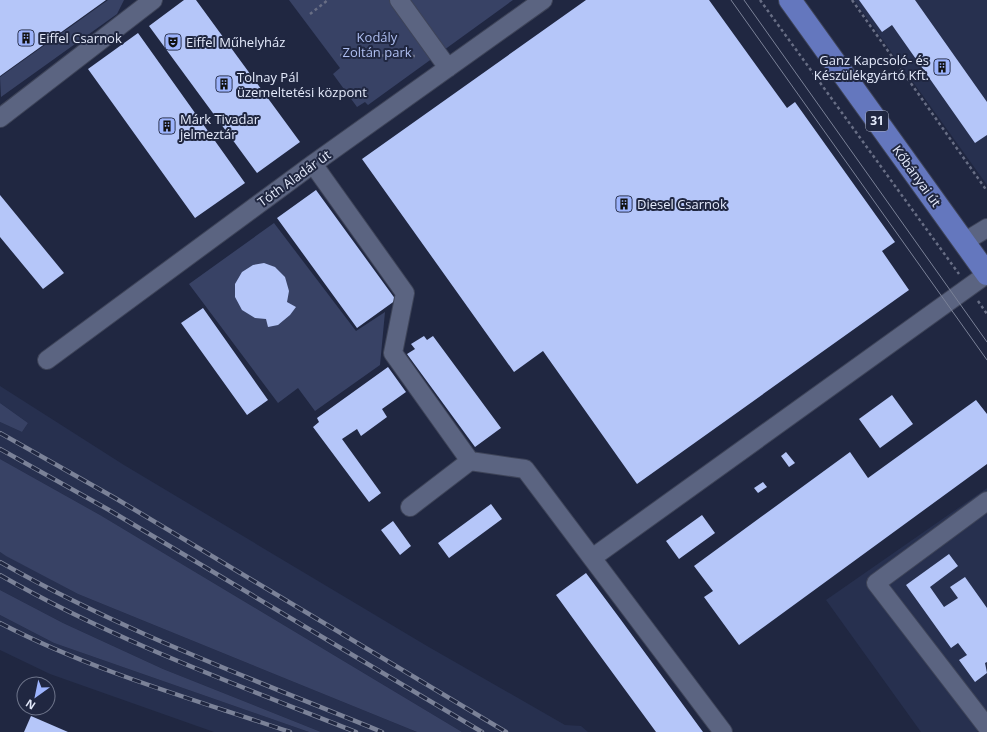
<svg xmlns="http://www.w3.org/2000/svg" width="987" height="732" viewBox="0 0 987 732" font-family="'Open Sans',sans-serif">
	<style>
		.built { fill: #27304f }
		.green { fill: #384265 }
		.building { fill: #b5c6f9 }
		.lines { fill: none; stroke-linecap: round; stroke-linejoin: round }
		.minor-casing { stroke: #3e4459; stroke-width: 20 }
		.major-casing { stroke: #3e4459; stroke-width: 24 }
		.path { stroke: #686e85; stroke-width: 2.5; stroke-dasharray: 3 3; stroke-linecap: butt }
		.minor { stroke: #5b6481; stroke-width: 18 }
		.major { stroke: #6477be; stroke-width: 22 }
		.tram { stroke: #7b8298; stroke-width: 1 }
		.rail-casing { stroke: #7b8298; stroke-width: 4.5 }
		.rail { stroke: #202741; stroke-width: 3; stroke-dasharray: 9; stroke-linecap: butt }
		.labels { text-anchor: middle; stroke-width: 4; stroke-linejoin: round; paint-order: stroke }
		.shield { fill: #202741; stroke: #a9b0c3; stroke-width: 1 }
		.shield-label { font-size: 12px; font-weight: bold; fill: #e4eafb }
		.park-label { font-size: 13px; fill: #afbff1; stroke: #202741 }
		.poi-label { font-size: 13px; fill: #e4eafb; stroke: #202741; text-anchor: start }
		.street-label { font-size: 13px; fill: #e4eafb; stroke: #202741 }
	</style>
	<rect width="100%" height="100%" fill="#202741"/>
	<path class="built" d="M854 0H987V185Z
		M0 386 124 465 427 646 565 725 581 726 588 732H462L100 515 0 459V422L22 432 28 423 0 403Z
		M987 488V725L977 732H921L826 600Z
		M0 552 78 594 417 732H321L163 669 63 623 0 590Z
		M0 615 54 643 309 732H214L50 674 0 650Z"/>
	<path class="green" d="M108 0H124L117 14 1 97 0 77Z
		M289 0H513L368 105 365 102 357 107 333 74 340 68Z
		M274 223 356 331 385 312 380 365 315 411 298 388 278 403 189 284Z
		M0 403 28 423 22 432 0 422Z
		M0 459 100 515 462 732H417L78 594 6 556 0 552Z
		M0 590 63 623 163 669 321 732H309L54 643 0 615Z"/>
	<path class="building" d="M0 0H106L0 76Z
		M184 0H196L300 142 257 173 149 26Z
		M586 0H709L787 108 795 102 895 242 882 251 909 290 637 484 543 351 514 372 362 159Z
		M859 0H915L987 102V135L975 143 892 25 882 32Z
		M138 33 245 183 195 218 88 69Z
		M316 190 396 300 357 328 277 218Z
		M0 195 64 273 43 289 0 237Z
		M264 263 275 267 285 277 289 291 287 302 296 307 290 315 278 325 268 327 266 319 255 318 242 310 235 297V284L242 272 253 265Z
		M203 308 268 400 247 415 181 323Z
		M424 336 427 340 433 336 501 428 475 447 407 354 415 349 411 344Z
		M388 367 406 392 382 409 387 417 361 436 357 429 342 439 381 493 369 502 313 427 319 422 317 418Z
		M892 395 913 424 880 448 859 419Z
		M976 400 987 414V464L739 645 704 597 713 591 694 566 850 452 868 478Z
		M786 452 795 463 789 467 781 456Z
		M763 482 767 487 758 493 754 488Z
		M491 504 502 519 449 558 438 543Z
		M702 515 715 533 679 559 666 541Z
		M393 521 411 546 400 555 381 530Z
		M949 554 958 566 930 587 944 607 958 598 950 587 965 577 987 608V662L985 663 987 673 975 682 959 660 967 655 958 643 951 648 906 585Z
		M586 573 621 620 703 732H656L590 642 556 595Z
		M31 716 68 732H24Z"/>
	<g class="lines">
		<g class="minor-casing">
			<path id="minor" d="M399 0 448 68
				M0 118 153 0
				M313 164 405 293 393 353 470 461 410 507
				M964 242 987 228
				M47 360 313 164 543 0
				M470 461 525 469 592 558 987 274
				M987 501 876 583 987 727
				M592 558 723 732"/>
		</g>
		<g class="major-casing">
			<path id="major" d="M790 0 987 274"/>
		</g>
		<path class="path" d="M760 0 959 274
			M852 0 987 191
			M310 14 328 0
			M340 55 417 56
			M978 301 987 314"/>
		<use href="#minor" class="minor"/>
		<use href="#major" class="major"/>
		<path class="tram" d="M731 0 987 360
			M744 0 987 342"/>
		<g class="rail-casing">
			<path id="rail" d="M0 433 115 498 506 732
				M0 449 109 510 482 732
				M0 562C121 631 253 679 382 732
				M0 575C113 640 235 684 356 732
				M0 623C92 671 193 699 290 732"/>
		</g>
		<use href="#rail" class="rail"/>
	</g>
	<defs>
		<g id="building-square" transform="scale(0.9)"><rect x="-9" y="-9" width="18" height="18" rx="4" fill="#9db4fd" stroke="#202741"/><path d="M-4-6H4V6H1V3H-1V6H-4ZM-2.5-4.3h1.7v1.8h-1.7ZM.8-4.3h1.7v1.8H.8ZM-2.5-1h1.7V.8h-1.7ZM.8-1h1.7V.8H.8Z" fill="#111"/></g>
		<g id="theatre-square" transform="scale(0.9)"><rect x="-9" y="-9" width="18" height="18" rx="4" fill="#9db4fd" stroke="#202741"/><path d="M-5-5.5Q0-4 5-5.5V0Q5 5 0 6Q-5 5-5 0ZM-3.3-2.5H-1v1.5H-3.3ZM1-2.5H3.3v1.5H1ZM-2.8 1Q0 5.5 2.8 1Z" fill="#111"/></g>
	</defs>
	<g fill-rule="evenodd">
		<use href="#building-square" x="26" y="38"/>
		<use href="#theatre-square" x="173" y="42"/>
		<use href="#building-square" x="942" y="67"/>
		<use href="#building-square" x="224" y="84"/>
		<use href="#building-square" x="167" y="126"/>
		<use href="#building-square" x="624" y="204"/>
	</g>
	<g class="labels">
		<rect class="shield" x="866" y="111" width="22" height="20" rx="3"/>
		<g class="shield-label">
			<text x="877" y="125">31</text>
		</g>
		<g class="park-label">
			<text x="377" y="42">Kodály<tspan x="377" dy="15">Zoltán park</tspan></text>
		</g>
		<g class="poi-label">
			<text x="39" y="43">Eiffel Csarnok</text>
			<text x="186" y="47">Eiffel Műhelyház</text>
			<text x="929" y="65" text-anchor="end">Ganz Kapcsoló- és<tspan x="929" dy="15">Készülékgyártó Kft.</tspan></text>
			<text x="237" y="82">Tolnay Pál<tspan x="237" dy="15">üzemeltetési központ</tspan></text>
			<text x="180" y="124">Márk Tivadar<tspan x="180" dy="15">jelmeztár</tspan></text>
			<text x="637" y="209">Diesel Csarnok</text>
		</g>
		<g class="street-label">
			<text transform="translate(917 176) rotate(54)" y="5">Kőbányai út</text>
			<text transform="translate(294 178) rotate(-36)" y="5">Tóth Aladár út</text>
		</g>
	</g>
	<g transform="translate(36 696) rotate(213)"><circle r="19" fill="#202741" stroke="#6e758b"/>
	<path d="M0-3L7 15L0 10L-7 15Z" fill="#9db4fd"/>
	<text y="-6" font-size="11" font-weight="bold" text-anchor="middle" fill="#e4eafb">N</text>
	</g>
</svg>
